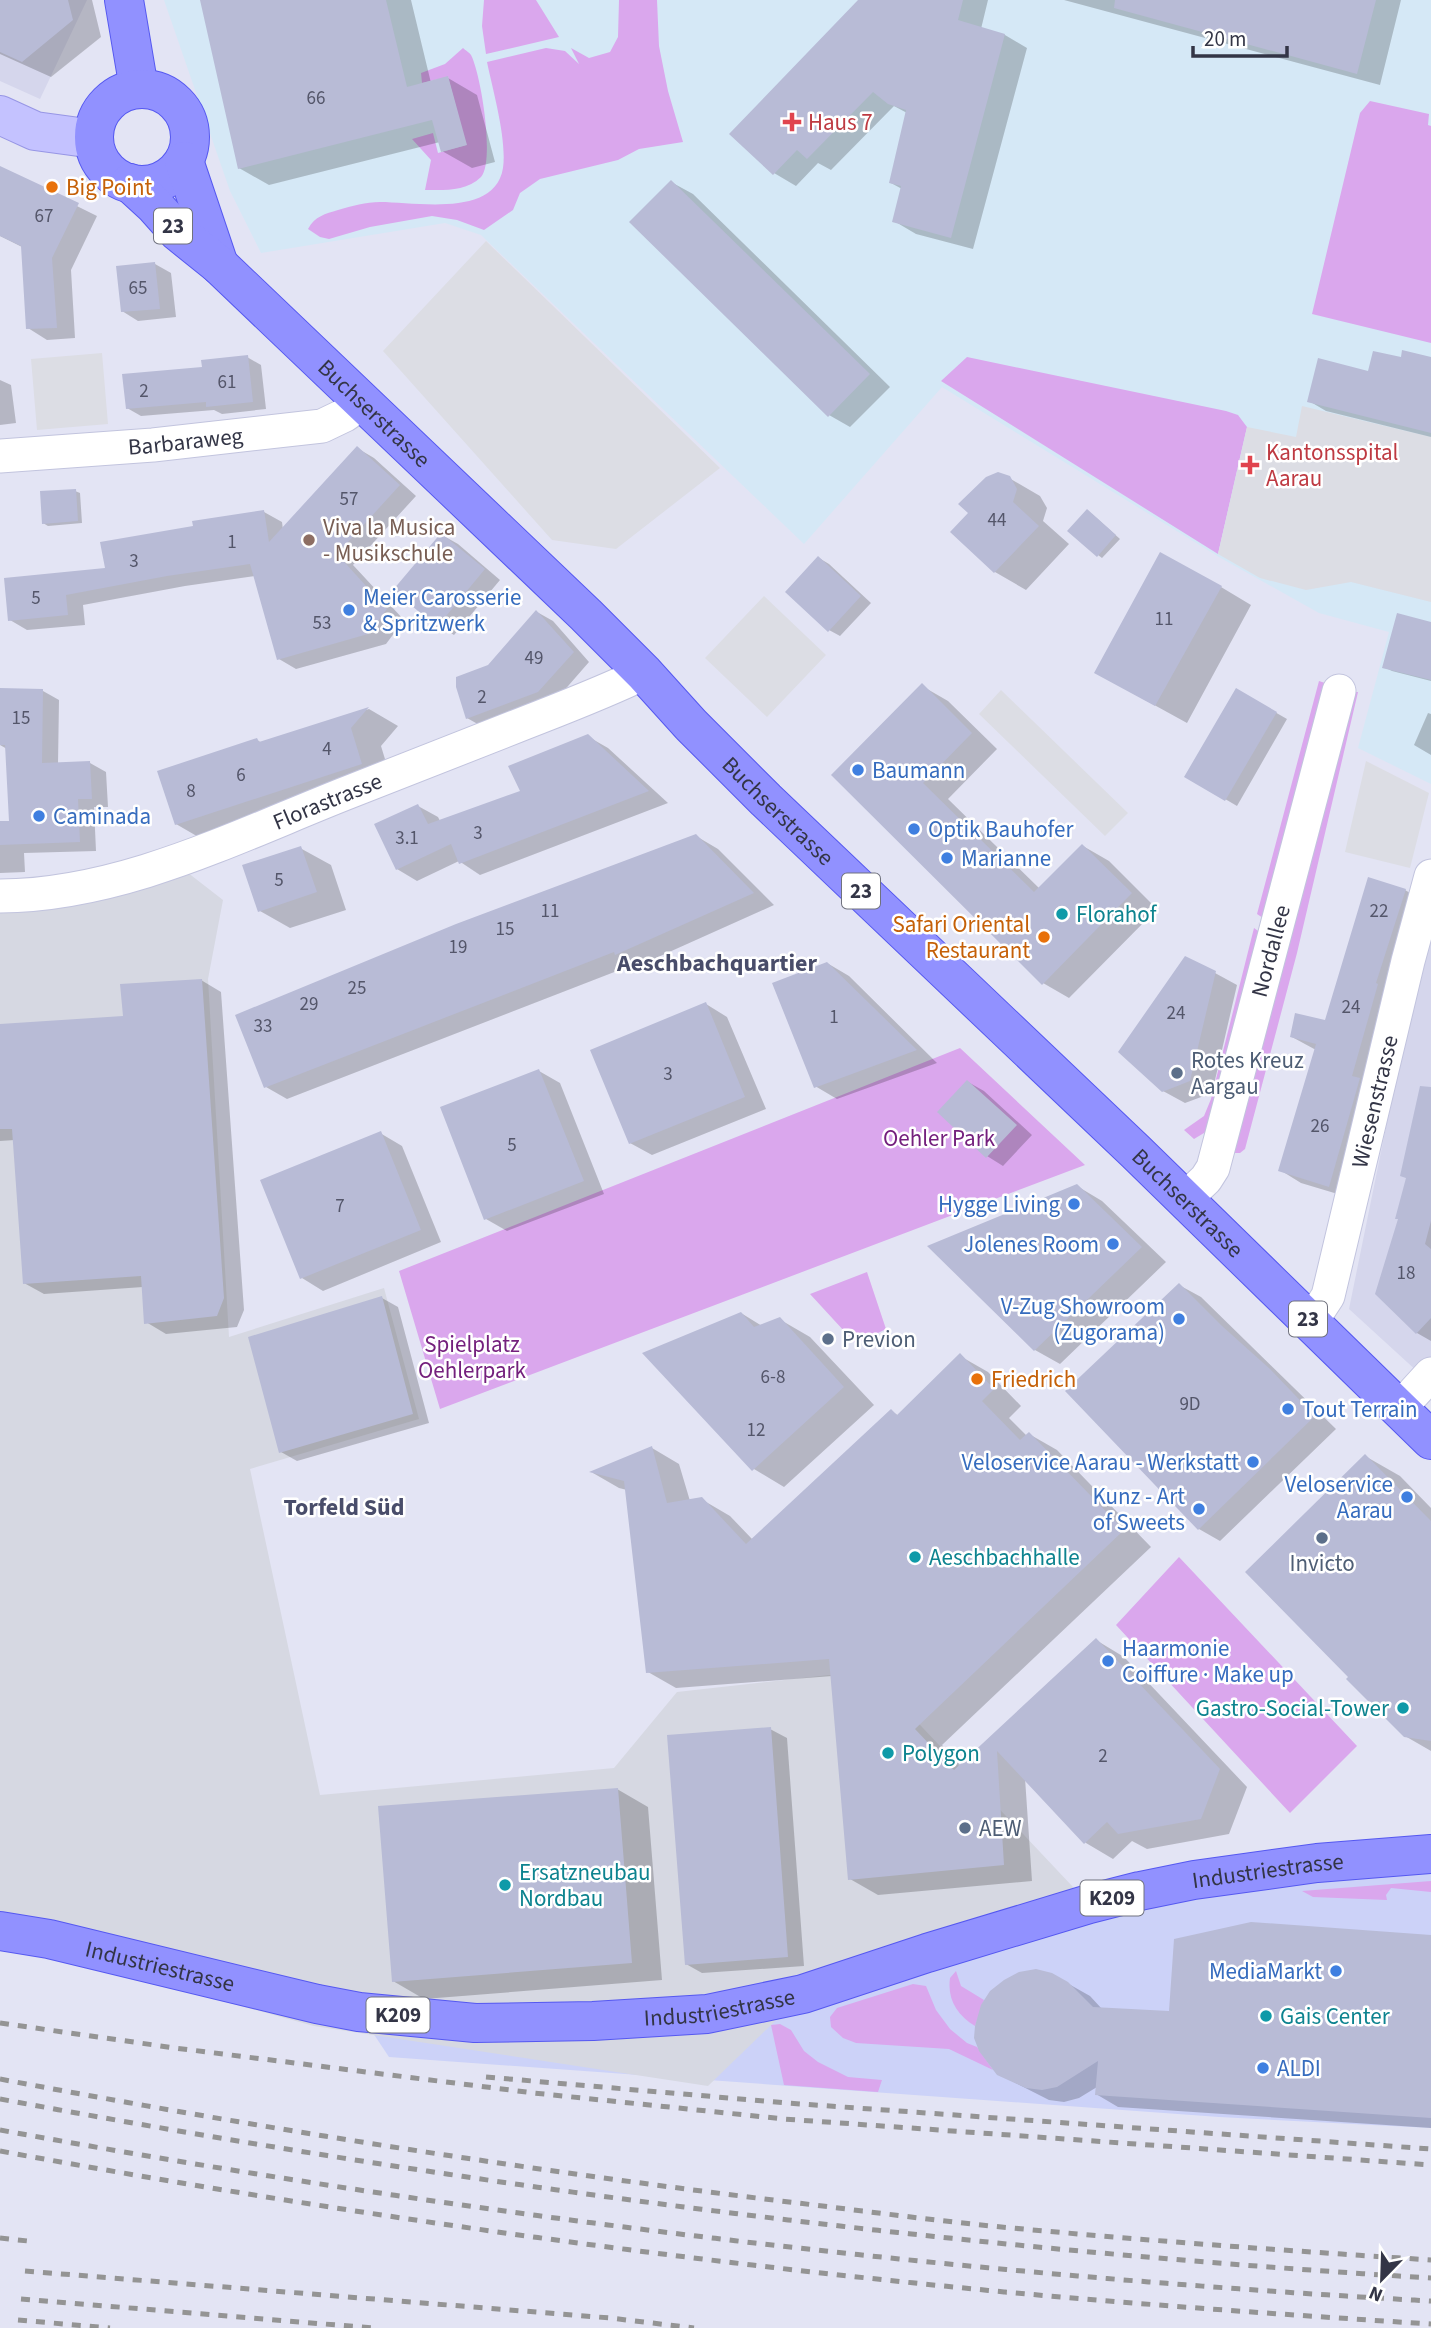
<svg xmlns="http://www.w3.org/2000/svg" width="1431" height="2328" viewBox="0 0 1431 2328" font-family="'Source Sans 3',sans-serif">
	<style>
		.residential { fill: #d5d6ec }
		.commercial { fill: #ccd2f8 }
		.industrial { fill: #d6d8e2 }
		.medical { fill: #d5e8f6 }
		.green { fill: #daa7ed }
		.parking { fill: #dcdde4 }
		.shadow { fill: #0003 }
		.building { fill: #b8bbd6 }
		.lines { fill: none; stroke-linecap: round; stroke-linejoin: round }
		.street-casing { stroke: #c2c4de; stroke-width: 35 }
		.secondary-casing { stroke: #9796e5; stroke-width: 40 }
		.primary-casing { stroke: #5558f0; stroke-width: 40 }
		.street { stroke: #fff; stroke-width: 33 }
		.secondary { stroke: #c4c2ff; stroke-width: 38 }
		.primary { stroke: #9191ff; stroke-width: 38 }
		.rail { stroke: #949494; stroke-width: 5; stroke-dasharray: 9 9; stroke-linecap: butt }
		.health-dot { fill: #e0444e; stroke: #fff; stroke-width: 2.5 }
		.food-dot { fill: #e8710a; stroke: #fff; stroke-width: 2.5 }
		.education-dot { fill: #8d6e63; stroke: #fff; stroke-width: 2.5 }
		.shop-dot { fill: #3f7fe0; stroke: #fff; stroke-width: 2.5 }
		.culture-dot { fill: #0f9aa8; stroke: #fff; stroke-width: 2.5 }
		.service-dot { fill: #5c6f8a; stroke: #fff; stroke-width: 2.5 }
		.labels { text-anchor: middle; stroke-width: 5; stroke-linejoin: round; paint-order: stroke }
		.number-label { font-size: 19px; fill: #54566a }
		.shield { fill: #fff; stroke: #70727e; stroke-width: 2 }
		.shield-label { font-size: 21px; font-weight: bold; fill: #333546 }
		.health-label { font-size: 23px; fill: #be3a42; stroke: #fff; text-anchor: start }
		.food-label { font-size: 23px; fill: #c56008; stroke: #fff; text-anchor: start }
		.street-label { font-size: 23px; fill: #333546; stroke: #fff }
		.education-label { font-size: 23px; fill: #785e54; stroke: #fff; text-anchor: start }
		.shop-label { font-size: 23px; fill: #366cbe; stroke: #fff; text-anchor: start }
		.culture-label { font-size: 23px; fill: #0d838f; stroke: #fff; text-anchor: start }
		.service-label { font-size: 23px; fill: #4e5e75; stroke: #fff; text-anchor: start }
		.park-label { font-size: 23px; fill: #74207d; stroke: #fff }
		.neighbourhood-label { font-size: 24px; font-weight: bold; fill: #494d6a; stroke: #fff }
	</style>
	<rect width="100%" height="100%" fill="#e3e4f4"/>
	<path class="residential" d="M0 0H87L40 99 0 81Z
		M1431 918V1384L1349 1309 1417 975Z"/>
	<path class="commercial" d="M1431 1854V2128L1219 2117 389 2057 359 2012Z"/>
	<path class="industrial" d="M174 862 223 900 208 979 229 1337 384 1288 419 1419 250 1469 320 1795 614 1768 677 1692 829 1675H873L1089 1904 803 1994 708 2086 314 2026 47 1953 0 1945V896Z"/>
	<path class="medical" d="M164 0H1431V784L1358 748 1389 632 1319 613 1219 557 942 387 804 544 481 235 445 223 261 253 230 191Z"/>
	<path class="green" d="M484 0H536L559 37 486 54 482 26Z
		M619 0H657L659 46 668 91 683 142 639 149 618 160 540 179 520 193 513 210 484 230 457 220 432 216 370 227 329 239 320 237 308 229C315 216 325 214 338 210 352 206 366 202 380 202 416 202 495 218 503 168 507 140 493 91 487 62L546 48 565 51 579 64 571 48 589 58 610 52 618 37Z
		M463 48C465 50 470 53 471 55 481 74 495 161 481 177 466 192 443 190 425 190L431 160 412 139 433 133 438 153 466 145 448 77 422 83 421 73 445 64Z
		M1370 101 1429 114 1428 125 1431 126V343L1312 314 1360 113Z
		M967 357 1226 411 1238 415 1247 427 1218 554 941 381Z
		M1319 681 1328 684 1269 922 1257 914Z
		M1347 692H1358L1297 953 1245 1149 1240 1153H1234Z
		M1254 928 1265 936 1209 1130 1194 1139 1184 1130 1204 1116 1211 1099Z
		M960 1048 1085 1165 440 1409 399 1271Z
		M867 1272 886 1329 856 1344 810 1294Z
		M1179 1557 1357 1746 1290 1813 1116 1625Z
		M1431 1881V1892L1391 1888 1386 1895 1387 1900 1313 1897 1302 1891Z
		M956 1971 961 1986 984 2000 975 2026C957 2015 947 1999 950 1978Z
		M913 1984 926 1986 936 2010 950 2029 967 2043 977 2047 993 2070 949 2049 856 2043 843 2038 831 2027 830 2017 837 2008Z
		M780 2024 791 2030 804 2051 818 2062 848 2077 882 2080 878 2092 784 2085 771 2025Z"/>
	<path class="parking" d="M486 241 720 468 616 549 552 540 383 351Z
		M102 353 108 424 37 430 31 359Z
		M1302 406 1431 437V602L1351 582 1306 590 1260 578 1218 554 1247 427 1296 437Z
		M764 596 826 655 767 717 705 658Z
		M1001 690 1128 813 1105 836 979 714Z
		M1366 761 1429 793 1410 868 1345 852Z"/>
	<path class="shadow" d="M0 0H92L101 37 51 77 0 54Z
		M201 0H411L431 83 448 78 477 95 495 162 472 168 442 151 440 142 269 185 239 168Z
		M860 0H988L981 29 1005 35 1027 48 973 249 916 234 894 221 902 189 891 183 907 113 894 106 831 170 818 163 796 186 774 173Z
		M1064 0H1401L1380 85Z
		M0 168 97 216 71 270 75 338 47 340 28 328 22 247 0 236Z
		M671 182 693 194 890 387 850 427 829 415Z
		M155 264 171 273 176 317 138 321 122 311Z
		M247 357 261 365 266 409 222 414 214 410 141 416 127 408 203 368Z
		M1402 359H1431V437L1326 411 1309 401Z
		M0 380 11 385 16 423 0 425Z
		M357 448 374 458 416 496 353 565 404 620 386 644 296 669 279 659 255 576 185 586 83 605 85 625 27 630 10 620 195 527 264 512 282 522 283 530Z
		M1009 478 1040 496 1047 508 1043 521 1069 544 1026 590 995 572 953 532Z
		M75 491 80 493 82 523 48 526 43 523Z
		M1092 514 1120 539 1102 558 1098 555Z
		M442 535 458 544 500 580 454 635 438 625Z
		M819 558 829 564 871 603 840 636 829 630Z
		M1221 587 1251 605 1187 723 1127 690Z
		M537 612 553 621 589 662 555 701 483 727 467 718 489 666Z
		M1431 623V681L1392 671 1384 667Z
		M922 686 948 701 997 749 948 799 1040 889 1083 846 1109 861 1157 909 1069 998 1043 983 834 775Z
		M0 690 43 691 59 700 58 764 90 763 106 772 108 807H94L96 851 24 853 25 872 0 873V823L10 822 7 749 0 745Z
		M1237 690 1287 719 1237 806 1186 776Z
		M369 709 398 726 381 746 392 782 207 842 176 824 257 740 262 743Z
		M1428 713 1431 714V755L1414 745Z
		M587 736 608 748 668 803 480 875 459 861 417 881 397 869 418 806 438 817 440 821 523 792Z
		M696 836 718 849 774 905 638 966 635 964 287 1099 266 1087Z
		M300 848 331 865 346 910 290 928 260 911Z
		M1405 890 1427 903 1351 1198 1301 1183 1280 1170 1316 1050 1292 1037 1326 1023Z
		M827 963 849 976 937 1063 837 1099 815 1086Z
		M1215 973 1237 985 1212 1093 1185 1103 1163 1091Z
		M201 980 221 992 244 1310 237 1327 166 1334 146 1322 143 1287 44 1294 24 1283 15 1140 0 1141V1026L124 1017Z
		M706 1004 727 1017 766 1109 652 1155 630 1143Z
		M539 1071 560 1083 604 1194 507 1231 486 1219Z
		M968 1082 984 1091 1032 1135 1003 1166 987 1156Z
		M1431 1117V1341L1417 1333 1399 1221 1407 1178Z
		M380 1133 402 1146 441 1242 323 1291 302 1278Z
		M1077 1186 1102 1201 1166 1262 1060 1364 1035 1350 930 1247Z
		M1179 1285 1201 1297 1336 1429 1220 1541 1199 1529Z
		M382 1298 398 1307 429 1423 297 1461 281 1452Z
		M741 1313 762 1326 779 1319 810 1337 874 1405 784 1487 754 1469Z
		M960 1356 988 1372 1021 1406 1009 1418 1027 1436 1029 1434 1057 1450 1151 1547 942 1745 961 1766 1096 1640 1124 1657 1247 1787 1229 1834 1147 1849 1132 1841 1113 1859 1086 1843 1025 1778 1032 1881 878 1895 850 1879 832 1676 676 1688 648 1672 627 1490 619 1488 593 1473 652 1448 679 1464 690 1501 701 1499 730 1516 753 1540 891 1411 899 1416Z
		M1365 1456 1400 1476 1431 1508V1751L1405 1736 1351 1677Z
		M770 1729 787 1738 804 1966 702 1973 686 1964Z
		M617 1789 648 1807 662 1980 424 1999 393 1981Z
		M1431 1936V2128L1118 2107 1096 2094 1097 2087 1079 2098 1064 2102 1049 2100 998 2074 1067 1983 1090 1996 1102 2009 1170 2013Z"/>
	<path class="building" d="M0 0H68L73 20 22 62 0 52Z
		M200 0H386L407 87 448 76 467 145 441 152 432 120 238 169Z
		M858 0H963L958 20 1005 34 951 238 892 222 901 186 889 183 906 110 888 104 873 92 807 159 797 150 773 175 729 134Z
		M1115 0H1376L1357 74 1114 8Z
		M0 166 79 203 52 258 57 328 26 329 21 246 0 236Z
		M671 180 870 374 828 417 629 222Z
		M155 262 160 309 121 312 116 266Z
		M1402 350 1431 357V433L1307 402 1318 358 1368 371 1373 351 1401 357Z
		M248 355 253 402 206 407V402L126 409 122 374 202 367 201 360Z
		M357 446 400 485 337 554 387 609 368 634 277 660 250 564 167 576 66 595 68 615 8 621 4 578 105 568 100 542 193 526 192 521 264 510 269 542Z
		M998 472 1010 476 1017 489 1013 502 1039 526 994 573 950 532 968 513 958 504 986 477Z
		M76 489 78 521 42 524 40 491Z
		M1087 509 1116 535 1097 557 1067 531Z
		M441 533 485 569 437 627 393 590Z
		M1160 552 1222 586 1155 706 1094 673Z
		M818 556 861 596 828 632 785 592Z
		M536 610 574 652 538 692 466 719 456 687V677L488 665Z
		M1397 613 1431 622V680L1382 668Z
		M922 683 972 733 923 783 1034 892 1082 844 1132 893 1042 985 831 775Z
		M0 688 43 689 42 763 90 761 92 799H78L80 842 0 845V821H9L5 745H0Z
		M1236 688 1277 712 1225 801 1184 777Z
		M369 707 351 728 362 764 175 825 157 771 257 738 259 742Z
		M588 734 649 791 459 864 451 844 396 870 374 824 418 804 428 824 520 791 508 766Z
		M696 834 754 893 615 955 614 952 264 1088 235 1015 456 924Z
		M301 846 317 892 258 912 242 865Z
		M1368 877 1406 889 1376 983 1378 984 1352 1076 1360 1078 1329 1187 1278 1171 1316 1044 1290 1037 1295 1013 1325 1020Z
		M1185 956 1216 971 1190 1081 1162 1092 1118 1052Z
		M827 962 917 1050 814 1088 772 983Z
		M202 979 224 1298 217 1316 144 1324 141 1276 23 1284 12 1129H0V1024L123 1016 120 984Z
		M706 1002 745 1097 629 1144 590 1050Z
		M539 1069 584 1181 484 1220 440 1107Z
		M967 1080 1017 1125 986 1158 937 1112Z
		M1420 1086 1431 1087V1221L1425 1244 1431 1249V1318L1416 1334 1375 1294 1398 1219H1395L1406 1178 1400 1176Z
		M381 1131 421 1230 300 1279 260 1180Z
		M1077 1184 1142 1247 1034 1351 927 1246Z
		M1179 1283 1222 1326 1270 1369 1315 1416 1198 1530 1065 1391Z
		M382 1296 413 1414 279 1453 248 1337Z
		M741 1312 754 1327 780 1317 844 1387 752 1471 642 1353Z
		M960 1353 994 1389 982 1401 1020 1440 1029 1432 1124 1530 915 1729 954 1770 1096 1638 1220 1769 1201 1819 1118 1834 1107 1822 1084 1844 997 1751 1004 1865 848 1880 829 1659 646 1673 624 1481 589 1472 652 1446 667 1503 702 1497 746 1544 891 1409 897 1415Z
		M1365 1454 1431 1521V1741L1404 1737 1346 1679 1348 1677 1245 1572Z
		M771 1727 788 1957 685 1965 667 1735Z
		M618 1788 632 1963 392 1982 378 1806Z
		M1251 1922 1431 1935V2118L1095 2095 1098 2061 1057 2087 1042 2090 1026 2088 997 2075 979 2051 974 2038 975 2026 981 2005 990 1991 1004 1980 1019 1972 1036 1969 1052 1973 1068 1982 1093 2007 1169 2011 1174 1939Z"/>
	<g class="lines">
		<g class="street-casing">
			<g id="street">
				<path id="s1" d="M0 456 153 445 322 426 345 415 364 402"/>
				<path id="s2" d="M0 896C123 895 237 836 349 792 405 770 461 748 517 726 560 709 603 693 644 673"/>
				<path id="s3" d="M1184 1200 1206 1179 1213 1168 1339 691"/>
				<path id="s4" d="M1311 1322 1328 1296 1408 961 1431 876"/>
				<path d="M1399 1409 1431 1374"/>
			</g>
		</g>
		<g class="secondary-casing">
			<path id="secondary" d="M0 115 35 131 94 139"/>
		</g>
		<g class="primary-casing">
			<g id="primary">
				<path d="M124 0 139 89"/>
				<circle cx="142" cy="137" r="48"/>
				<path d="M184 161 219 265"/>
				<path id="s5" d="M130 183 154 205 178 232 219 265 586 615 644 673 691 725 766 800 1136 1152 1431 1440"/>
				<path id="s6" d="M0 1931 49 1939 317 2004 359 2012 475 2023 593 2021 707 2014 803 1994 927 1953 1089 1904 1140 1891 1194 1880 1317 1863 1431 1854"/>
			</g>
		</g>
		<use href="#street" class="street"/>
		<use href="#secondary" class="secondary"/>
		<use href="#primary" class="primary"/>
		<path class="rail" d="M0 2023 175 2048 534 2093 784 2119 1431 2165
			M486 2077 787 2103 1431 2149
			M0 2079C259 2128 519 2169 781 2201 858 2210 935 2221 1012 2228 1151 2241 1291 2251 1431 2260
			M0 2099C473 2187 950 2249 1431 2278
			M0 2130C472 2216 951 2275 1431 2301
			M0 2151C332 2212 668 2260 1005 2292 1146 2305 1289 2315 1431 2324
			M0 2238 28 2241
			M25 2271 610 2318 694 2328
			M21 2299 373 2328
			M18 2320 110 2328"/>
	</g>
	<g class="health-dot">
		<path d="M788.5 111.5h7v7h7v7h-7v7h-7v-7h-7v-7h7z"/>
		<path d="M1246.5 454.5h7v7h7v7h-7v7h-7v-7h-7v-7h7z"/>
	</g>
	<g class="food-dot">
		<circle cx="52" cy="187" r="7"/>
		<circle cx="1044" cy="937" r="7"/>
		<circle cx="977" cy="1379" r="7"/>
	</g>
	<circle class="education-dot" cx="309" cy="540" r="7"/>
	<g class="shop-dot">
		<circle cx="349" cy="610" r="7"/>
		<circle cx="858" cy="770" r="7"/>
		<circle cx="39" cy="816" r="7"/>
		<circle cx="914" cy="829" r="7"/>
		<circle cx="947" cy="858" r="7"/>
		<circle cx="1074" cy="1204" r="7"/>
		<circle cx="1113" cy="1244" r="7"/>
		<circle cx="1179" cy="1319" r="7"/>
		<circle cx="1288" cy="1409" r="7"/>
		<circle cx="1253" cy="1462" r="7"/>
		<circle cx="1407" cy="1497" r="7"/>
		<circle cx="1199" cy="1509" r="7"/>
		<circle cx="1108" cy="1661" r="7"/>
		<circle cx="1336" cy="1971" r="7"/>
		<circle cx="1263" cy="2068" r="7"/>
	</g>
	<g class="culture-dot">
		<circle cx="1062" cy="914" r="7"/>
		<circle cx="915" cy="1557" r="7"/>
		<circle cx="1403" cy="1708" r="7"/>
		<circle cx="888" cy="1753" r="7"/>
		<circle cx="505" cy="1885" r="7"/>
		<circle cx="1266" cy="2016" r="7"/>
	</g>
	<g class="service-dot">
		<circle cx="1177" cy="1073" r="7"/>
		<circle cx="828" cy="1339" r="7"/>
		<circle cx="1322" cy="1538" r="7"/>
		<circle cx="965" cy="1828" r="7"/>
	</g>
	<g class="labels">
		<g class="number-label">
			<text x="316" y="104">66</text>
			<text x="44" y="222">67</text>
			<text x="138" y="294">65</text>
			<text x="227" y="388">61</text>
			<text x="144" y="397">2</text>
			<text x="349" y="505">57</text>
			<text x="997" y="526">44</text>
			<text x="232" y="548">1</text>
			<text x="134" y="567">3</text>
			<text x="36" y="604">5</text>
			<text x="1164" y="625">11</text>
			<text x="322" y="629">53</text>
			<text x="534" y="664">49</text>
			<text x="482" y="703">2</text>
			<text x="21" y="724">15</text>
			<text x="327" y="755">4</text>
			<text x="241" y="781">6</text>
			<text x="191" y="797">8</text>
			<text x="478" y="839">3</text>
			<text x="407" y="844">3.1</text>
			<text x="279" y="886">5</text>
			<text x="550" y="917">11</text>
			<text x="1379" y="917">22</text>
			<text x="505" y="935">15</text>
			<text x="458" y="953">19</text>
			<text x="357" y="994">25</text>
			<text x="309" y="1010">29</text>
			<text x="1351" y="1013">24</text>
			<text x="1176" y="1019">24</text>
			<text x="834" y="1023">1</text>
			<text x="263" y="1032">33</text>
			<text x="668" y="1080">3</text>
			<text x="1320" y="1132">26</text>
			<text x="512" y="1151">5</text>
			<text x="340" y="1212">7</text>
			<text x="1406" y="1279">18</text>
			<text x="773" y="1383">6-8</text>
			<text x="1190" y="1410">9D</text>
			<text x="756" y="1436">12</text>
			<text x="1103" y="1762">2</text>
		</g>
		<g class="shield">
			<rect x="154" y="208.5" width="38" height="35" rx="5"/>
			<rect x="842" y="873.5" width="38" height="35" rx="5"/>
			<rect x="1289" y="1301.5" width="38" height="35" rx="5"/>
			<rect x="1080.5" y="1880.5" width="63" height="35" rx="5"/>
			<rect x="366.5" y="1997.5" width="63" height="35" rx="5"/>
		</g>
		<g class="shield-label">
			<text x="173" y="233">23</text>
			<text x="861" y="898">23</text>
			<text x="1308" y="1326">23</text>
			<text x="1112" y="1905">K209</text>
			<text x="398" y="2022">K209</text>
		</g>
		<g class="health-label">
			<text x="808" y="130">Haus 7</text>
			<text x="1266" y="460">Kantonsspital<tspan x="1266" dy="26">Aarau</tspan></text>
		</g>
		<g class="food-label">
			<text x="66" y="195">Big Point</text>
			<text x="1030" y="932" text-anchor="end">Safari Oriental<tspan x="1030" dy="26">Restaurant</tspan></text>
			<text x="991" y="1387">Friedrich</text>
		</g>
		<g class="street-label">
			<text dy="8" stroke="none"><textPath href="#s5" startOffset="336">Buchserstrasse</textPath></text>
			<text dy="8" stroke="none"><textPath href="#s1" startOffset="186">Barbaraweg</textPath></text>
			<text dy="8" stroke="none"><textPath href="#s2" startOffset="343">Florastrasse</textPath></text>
			<text dy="8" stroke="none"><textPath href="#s5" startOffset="903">Buchserstrasse</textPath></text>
			<text dy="8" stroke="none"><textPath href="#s3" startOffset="268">Nordallee</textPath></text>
			<text dy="8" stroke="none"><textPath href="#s4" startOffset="231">Wiesenstrasse</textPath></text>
			<text dy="8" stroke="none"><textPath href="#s5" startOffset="1470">Buchserstrasse</textPath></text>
			<text dy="8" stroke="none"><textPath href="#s6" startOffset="1297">Industriestrasse</textPath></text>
			<text dy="8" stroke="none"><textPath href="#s6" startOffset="164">Industriestrasse</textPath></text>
			<text dy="8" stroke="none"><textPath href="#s6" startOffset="730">Industriestrasse</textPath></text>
		</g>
		<g class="education-label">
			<text x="323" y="535">Viva la Musica<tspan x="323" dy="26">- Musikschule</tspan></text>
		</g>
		<g class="shop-label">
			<text x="363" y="605">Meier Carosserie<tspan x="363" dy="26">&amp; Spritzwerk</tspan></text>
			<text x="872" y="778">Baumann</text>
			<text x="53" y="824">Caminada</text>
			<text x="928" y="837">Optik Bauhofer</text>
			<text x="961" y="866">Marianne</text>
			<text x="1060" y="1212" text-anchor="end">Hygge Living</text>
			<text x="1099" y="1252" text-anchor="end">Jolenes Room</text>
			<text x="1165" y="1314" text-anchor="end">V-Zug Showroom<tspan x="1165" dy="26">(Zugorama)</tspan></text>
			<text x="1302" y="1417">Tout Terrain</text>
			<text x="1239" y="1470" text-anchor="end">Veloservice Aarau - Werkstatt</text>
			<text x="1393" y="1492" text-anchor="end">Veloservice<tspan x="1393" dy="26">Aarau</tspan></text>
			<text x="1185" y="1504" text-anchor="end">Kunz - Art<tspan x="1185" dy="26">of Sweets</tspan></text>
			<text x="1122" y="1656">Haarmonie<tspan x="1122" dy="26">Coiffure · Make up</tspan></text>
			<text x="1322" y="1979" text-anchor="end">MediaMarkt</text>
			<text x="1277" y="2076">ALDI</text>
		</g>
		<g class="culture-label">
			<text x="1076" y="922">Florahof</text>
			<text x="929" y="1565">Aeschbachhalle</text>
			<text x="1389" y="1716" text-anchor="end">Gastro-Social-Tower</text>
			<text x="902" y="1761">Polygon</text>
			<text x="519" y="1880">Ersatzneubau<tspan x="519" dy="26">Nordbau</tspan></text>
			<text x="1280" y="2024">Gais Center</text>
		</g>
		<g class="service-label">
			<text x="1191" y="1068">Rotes Kreuz<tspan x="1191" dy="26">Aargau</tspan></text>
			<text x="842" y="1347">Previon</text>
			<text x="1322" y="1571" text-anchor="middle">Invicto</text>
			<text x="979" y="1836">AEW</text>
		</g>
		<g class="park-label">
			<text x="939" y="1146">Oehler Park</text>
			<text x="472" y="1352">Spielplatz<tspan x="472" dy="26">Oehlerpark</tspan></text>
		</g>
		<g class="neighbourhood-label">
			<text x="717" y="971">Aeschbachquartier</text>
			<text x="344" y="1515">Torfeld Süd</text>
		</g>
	</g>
	<g transform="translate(1382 2279) rotate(203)" stroke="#ffffff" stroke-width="5" paint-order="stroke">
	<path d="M0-5L12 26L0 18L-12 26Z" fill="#333546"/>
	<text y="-10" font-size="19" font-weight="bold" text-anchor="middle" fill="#333546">N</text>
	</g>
	<path d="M1193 46v10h94v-10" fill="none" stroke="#333546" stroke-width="3.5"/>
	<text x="1204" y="46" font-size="21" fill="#333546" stroke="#ffffff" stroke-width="5" paint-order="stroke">20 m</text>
</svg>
